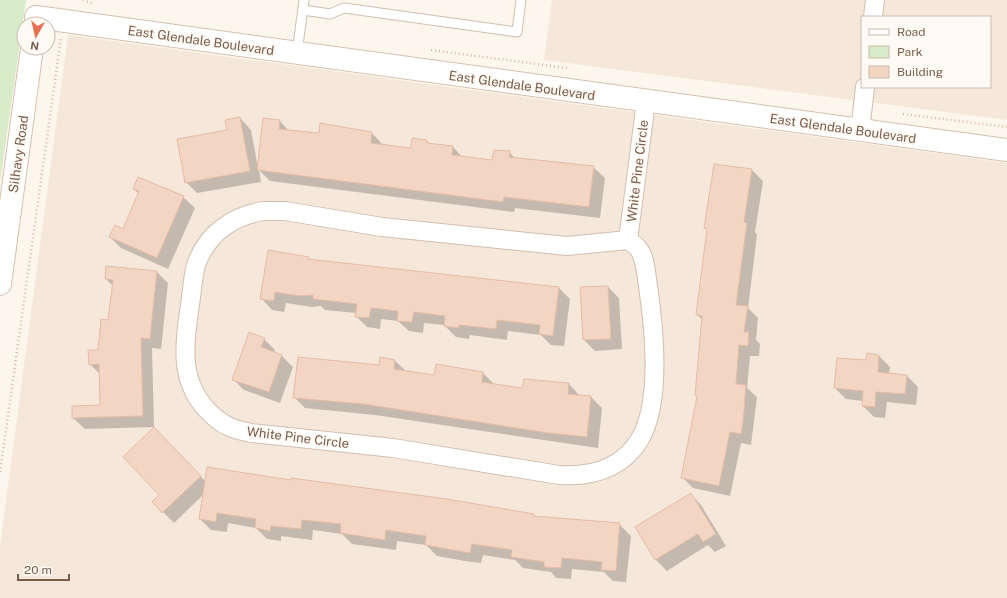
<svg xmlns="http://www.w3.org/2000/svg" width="1007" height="598" viewBox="0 0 1007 598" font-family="'Public Sans',sans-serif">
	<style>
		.residential { fill: #f5e8da; fill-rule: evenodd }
		.green { fill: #d8ecc9 }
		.shadow { fill: #0003 }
		.building { fill: #f3d5c3; stroke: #e6bba3 }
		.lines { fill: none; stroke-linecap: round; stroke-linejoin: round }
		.lane-casing { stroke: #d1beb0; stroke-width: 11 }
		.street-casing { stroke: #d1beb0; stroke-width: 20 }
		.secondary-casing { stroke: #d6c0b0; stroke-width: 24 }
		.path { stroke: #d9b8a5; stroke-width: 2.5; stroke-dasharray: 1 3; stroke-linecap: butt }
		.lane { stroke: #fff; stroke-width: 9 }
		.street { stroke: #fff; stroke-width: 18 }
		.secondary { stroke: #fff; stroke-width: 22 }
		.labels { text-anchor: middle; stroke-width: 3.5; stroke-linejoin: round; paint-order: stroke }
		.street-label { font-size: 13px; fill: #7a5c4d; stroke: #fffaf3 }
	</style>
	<rect width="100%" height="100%" fill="#fdf6ec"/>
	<path class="residential" d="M552 0H1007V120L544 60ZM862 17H990V87H862Z
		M68 35 1007 163V598H0V546Z"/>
	<path class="green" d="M0 0H26L0 182Z"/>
	<path class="shadow" d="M240 118 251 130 258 168 280 121 289 131 320 134 372 133 383 145 412 149 427 141 430 144 453 147 463 158 493 161 509 152 515 158 593 167 605 178 600 218 515 208 514 212 270 181 259 170 261 182 197 193 186 182Z
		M752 170 763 181 755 232 757 235 748 308 758 318 756 340 760 344 759 356H750L747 388 757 397 751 445 741 443 730 496 693 488 682 477 698 397 702 320 697 314 708 230 705 228Z
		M139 178 183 197 195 208 168 269 121 248 110 237 123 230 139 194 134 189Z
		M308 258 311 260 559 288 570 299 564 346 551 345 541 335 508 331 507 340 470 335 469 339 456 337 444 325 424 323 423 333 409 331 398 321 381 319 380 329 367 327 356 316V313L325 310 321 306 312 307 286 303 284 312 272 310 261 298Z
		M157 272 168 283 161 349 152 348 154 427 85 429 73 418 101 405 100 374 90 364 98 351 109 321 113 286 106 279Z
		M608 287 619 298 622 349 595 351 584 340 581 288Z
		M264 339 275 350 274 353 282 356 293 367 280 403 244 390 233 379Z
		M879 356 890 367 889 374 907 376 918 387 916 405 887 402 885 418 874 417 863 406V401L846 399 835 388 867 361Z
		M395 361 406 371 435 376 483 373 494 384 523 389 569 384 580 396 591 397 602 408 598 448 375 415 305 408 294 397Z
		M165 439 206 482H292L533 515 536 517 619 524 631 536 626 582 613 581 604 572 572 569 571 579 556 578 551 572 523 568 515 560 483 555 481 563 465 561 437 556 426 545 397 541 396 550 352 544 342 534 313 530 312 540 281 536V541L267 539 256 528 228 523 227 532 211 530 200 519 204 494 174 523 163 512 160 495Z
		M690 494 701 505 726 546 715 552 708 545 667 571 656 560Z"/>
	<path class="building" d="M240 117 250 171 185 183 177 139 227 130 225 120Z
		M263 118 280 120 279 129 319 133 320 123 372 132 371 143 411 148 412 138 427 140V143L453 146 452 155 492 160 494 150 510 151 509 157 594 166 589 207 504 197 503 202 257 170Z
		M714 164 752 169 744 222 747 223 736 305 748 306 744 332H749L748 346 739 345 736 384 746 385 743 423 741 434 730 432 719 486 681 478 697 396 695 395 702 316 696 315 707 229 704 228Z
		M138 177 184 196 157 258 109 237 115 225 123 229 139 191 133 189Z
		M268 250 309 257 308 259 559 287 553 336 539 334 540 325 497 320 496 329 459 325 458 328 444 326 445 316 414 312 412 322 397 321 398 311 371 308 369 318 355 317 357 304 313 299V295L300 296 275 292 274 301 260 299Z
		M106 266 157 271 150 339 141 338 143 416 72 418V406L100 405 99 364 89 365 88 350H98L101 319 108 320 113 280 105 279Z
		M608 286 611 339 583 340 580 287Z
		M249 332 265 338 261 347 282 355 269 392 232 380Z
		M867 353 879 355 878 372 907 375 905 394 876 392 875 407 862 406 863 391 834 388 837 358 866 360Z
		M298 357 379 365 380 357 395 360 394 369 434 375 436 364 483 372 482 382 522 388 524 379 569 383 568 394 591 396 587 437 548 433 363 404 293 398Z
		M154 427 201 476 162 513 152 502 159 495 123 457Z
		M207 467 291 480V478L447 499 534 514V516L620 523 616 571 601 570 602 562 562 558 561 568 544 567V562L511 557 512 550 472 544 470 553 453 550 425 545 426 536 386 530 385 540 340 533 341 524 302 520 301 529 271 526 270 531 255 528 256 519 217 513 216 522 199 519Z
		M691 493 716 534 703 542 698 534 655 560 635 527Z"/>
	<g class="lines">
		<g class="lane-casing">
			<path id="lane" d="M303 10 330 14 344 8 517 32 521 0
				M297 53 304 0"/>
		</g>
		<g class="street-casing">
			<path id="street" d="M873 17 875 0
				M860 131 865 87
				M263 211H285L382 227 567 246 628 240C631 243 636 245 638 248 646 258 646 274 648 286 654 327 662 401 640 439 622 469 592 477 559 475L393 448 251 433C244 431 236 430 230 427 220 423 213 416 206 409 180 380 184 346 189 311 192 296 192 279 196 265 207 234 232 216 263 211Z
				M628 240 646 102"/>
		</g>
		<g class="secondary-casing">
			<path id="secondary" d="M36 17 1007 150
				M0 284 32 48"/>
		</g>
		<path class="path" d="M83 0 94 4
			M431 50 567 68
			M903 114 1007 127
			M0 472 61 38"/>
		<use href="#lane" class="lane"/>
		<use href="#street" class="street"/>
		<use href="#secondary" class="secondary"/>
	</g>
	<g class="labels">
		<g class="street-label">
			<text transform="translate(201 40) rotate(8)" y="5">East Glendale Boulevard</text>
			<text transform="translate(522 85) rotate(8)" y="5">East Glendale Boulevard</text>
			<text transform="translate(843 128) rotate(8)" y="5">East Glendale Boulevard</text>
			<text transform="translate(18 154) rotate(-82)" y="5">Silhavy Road</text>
			<text transform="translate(637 171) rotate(-83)" y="5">White Pine Circle</text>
			<text transform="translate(298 437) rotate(7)" y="5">White Pine Circle</text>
		</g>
	</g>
	<rect x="861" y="16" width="130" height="72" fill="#fffaf3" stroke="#cabbb1"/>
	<rect x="869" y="29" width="20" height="6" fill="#ffffff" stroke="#cabbb1"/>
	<text x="897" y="36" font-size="12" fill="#7a5c4d">Road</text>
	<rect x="869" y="46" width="20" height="12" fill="#d8ecc9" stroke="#cabbb1"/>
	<text x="897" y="56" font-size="12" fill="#7a5c4d">Park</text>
	<rect x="869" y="66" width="20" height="12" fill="#f3d5c3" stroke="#cabbb1"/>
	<text x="897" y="76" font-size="12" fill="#7a5c4d">Building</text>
	<g transform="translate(36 36) rotate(188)"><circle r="19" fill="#fffaf3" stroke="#cabbb1"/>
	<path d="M0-3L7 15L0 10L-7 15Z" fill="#e76f51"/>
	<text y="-6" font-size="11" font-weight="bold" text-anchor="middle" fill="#7a5c4d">N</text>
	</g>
	<path d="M18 574v6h51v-6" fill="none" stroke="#7a5c4d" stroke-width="2"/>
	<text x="24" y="574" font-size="12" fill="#7a5c4d" stroke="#fffaf3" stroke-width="3" paint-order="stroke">20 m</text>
</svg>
